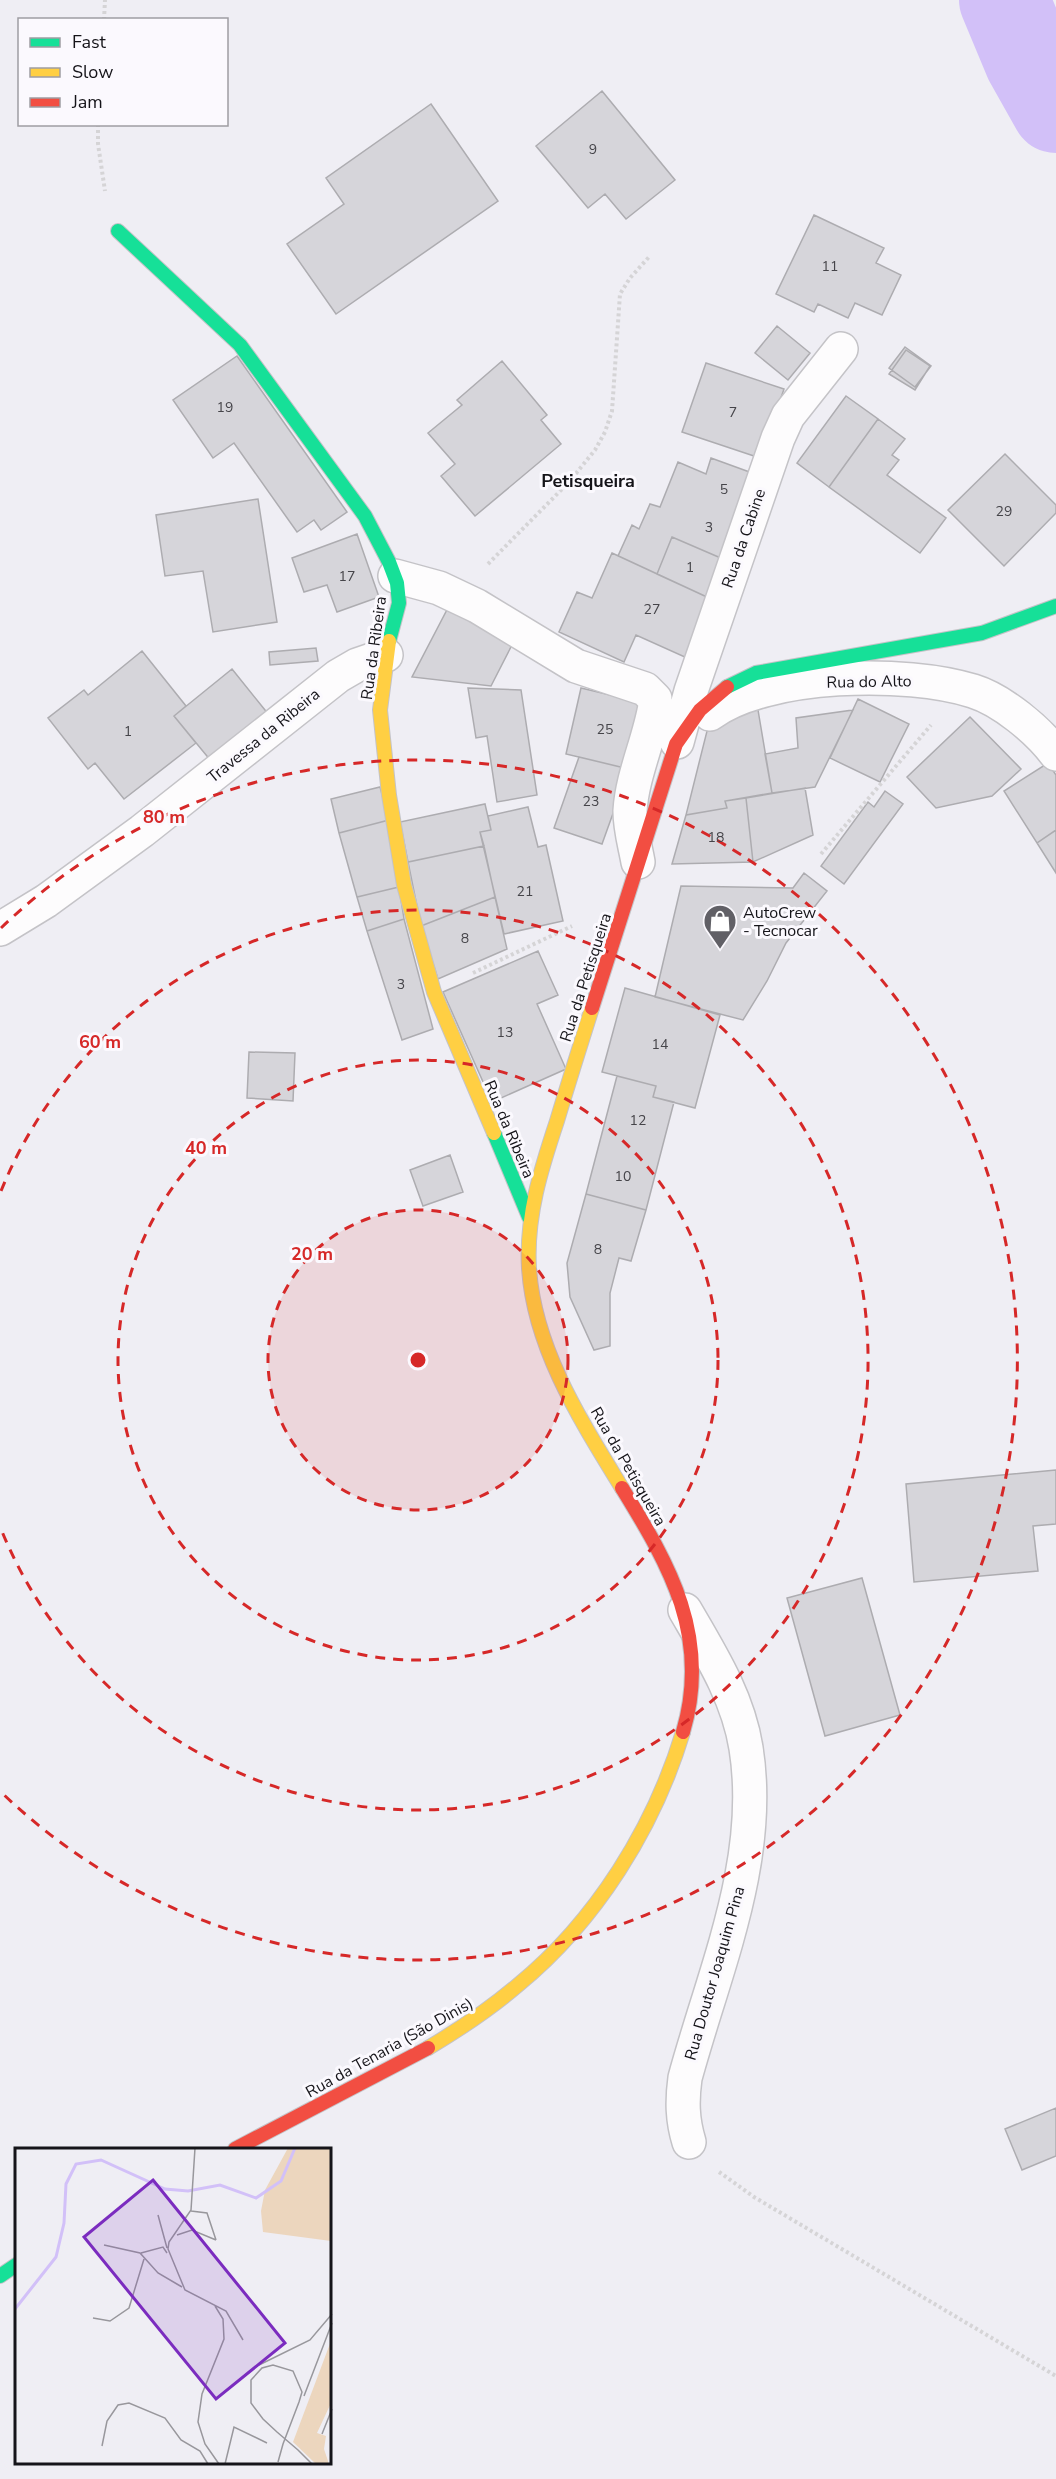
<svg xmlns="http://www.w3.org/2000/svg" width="1056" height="2479" viewBox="0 0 1056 2479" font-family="'Nunito Sans',sans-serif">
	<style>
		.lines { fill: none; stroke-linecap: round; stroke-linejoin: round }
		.river { stroke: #d2c0f8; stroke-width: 90 }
		.building { fill: #d6d5da; stroke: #adacb0; stroke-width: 1.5 }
		.street-casing { stroke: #c4c3c7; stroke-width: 36 }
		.fast-casing { stroke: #c4c3c7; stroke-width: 16 }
		.slow-casing { stroke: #c4c3c7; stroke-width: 16 }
		.jam-casing { stroke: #c4c3c7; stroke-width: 16 }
		.path { stroke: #d5d4d6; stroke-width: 4; stroke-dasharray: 3 3; stroke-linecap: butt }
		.street { stroke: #fdfcfd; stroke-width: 33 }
		.fast { stroke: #16e098; stroke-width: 14 }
		.slow { stroke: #ffcf43; stroke-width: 14 }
		.jam { stroke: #f24e42; stroke-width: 14 }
		.ring { fill: none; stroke: #d62828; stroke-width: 3; stroke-dasharray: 10 8 }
		.labels { text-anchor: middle; stroke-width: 6; stroke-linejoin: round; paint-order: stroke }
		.number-label { font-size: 14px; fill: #454449 }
		.street-label { font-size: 16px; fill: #151419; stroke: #fbf9fe }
		.poi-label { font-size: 16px; fill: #151419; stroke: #fbf9fe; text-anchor: start }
		.neighbourhood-label { font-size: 18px; font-weight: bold; fill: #151419; stroke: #fbf9fe }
		.inset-river { fill: none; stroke: #d2c0f8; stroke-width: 3 }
		.inset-road { fill: none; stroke: #98979c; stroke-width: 1.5 }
		.view { fill: #7b2cbf; fill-opacity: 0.15; stroke: #7b2cbf; stroke-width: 3 }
		.inset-edge { fill: none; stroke: #151419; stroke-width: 3 }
		.centre { fill: #d62828; stroke: #fbf9fe; stroke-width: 3 }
		.ring-label { font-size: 18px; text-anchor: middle; font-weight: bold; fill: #d62828; stroke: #fbf9fe; stroke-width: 6; stroke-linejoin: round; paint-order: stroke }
	</style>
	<rect width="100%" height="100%" fill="#efeef4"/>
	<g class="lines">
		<path class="river" d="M1004 0 1029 60 1056 108"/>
	</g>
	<path class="building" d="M602 91 675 180 626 219 605 194 588 208 536 146Z
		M431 104 498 201 336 314 287 244 344 204 326 178Z
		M814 215 884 248 876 263 901 275 882 315 855 303 848 318 818 304 814 312 776 294Z
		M777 326 810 353 788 380 755 353Z
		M905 347 931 366 915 387 889 368Z
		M906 350 930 366 915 390 889 374Z
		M237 356 347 512 321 530 314 520 297 532 234 443 213 458 173 400Z
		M502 361 547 415 541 420 561 444 475 516 441 476 455 464 428 433 462 405 457 400Z
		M706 363 784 389 760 458 682 432Z
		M846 396 878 419 829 487 797 463Z
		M878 419 905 439 892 455 899 460 887 475 946 518 920 553 829 487Z
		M1005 454 1056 505V513L1004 566 948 510Z
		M711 458 755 474 723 559 672 537 657 574 618 556 632 525 639 529 650 504 660 507 678 462 706 474Z
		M258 499 277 622 213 632 203 571 165 576 156 515Z
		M357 534 379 597 337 612 327 585 304 592 292 558Z
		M672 537 723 559 709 598 657 574Z
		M612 553 709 598 687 658 636 635 624 662 559 632 577 592 592 598Z
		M450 604 515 639 491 686 412 677Z
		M316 648 318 661 270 665 269 652Z
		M142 651 186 706 174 716 196 743 124 799 95 763 88 769 48 718 84 690 88 695Z
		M232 669 269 715 211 761 174 716Z
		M468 688 521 690 537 795 497 802 487 736 476 738Z
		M581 688 644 703 629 769 566 754Z
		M858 699 909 724 880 782 830 758Z
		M758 710 772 793 725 801 727 808 686 815 707 731 723 714Z
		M853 710 815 787 772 793 765 754 798 748 796 718Z
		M970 717 1021 769 992 796 936 808 907 777Z
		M579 757 629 769 602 844 554 828Z
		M1048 763 1056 775V830L1037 843 1004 791Z
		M380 787 389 820 339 833 331 799Z
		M805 788 813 835 753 862 746 798Z
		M885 791 903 804 844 884 821 866 868 802 874 807Z
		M746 798 753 862 672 864 686 815 727 808 725 801Z
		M485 804 491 830 480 832 484 846 408 862 400 822Z
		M528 807 538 847 546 845 563 921 504 934 480 832 491 830 488 816Z
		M389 820 399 887 357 897 339 833Z
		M1056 830V873L1037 843Z
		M484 846 495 897 421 926 408 862Z
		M804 873 827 891 786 943 767 981 743 1020 655 997 681 886 793 888Z
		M399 887 404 919 367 931 357 897Z
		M495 897 507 949 438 979 421 926Z
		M404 919 433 1029 402 1040 367 931Z
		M538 951 558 995 537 1004 566 1069 492 1102 443 992Z
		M625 988 720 1015 695 1108 653 1097 656 1086 602 1072Z
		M249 1052 295 1053 293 1101 247 1098Z
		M617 1076 656 1086 653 1097 674 1102 646 1210 586 1194Z
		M450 1155 463 1192 423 1206 410 1170Z
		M586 1194 646 1210 631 1261 619 1258 610 1293V1346L594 1350 570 1297 567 1263Z
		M1056 1470V1524L1033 1526 1038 1571 914 1582 906 1484Z
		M862 1578 900 1715 825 1736 787 1598Z
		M1056 2108V2156L1022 2170 1005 2129Z"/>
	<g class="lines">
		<g class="street-casing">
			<path id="street" d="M395 576 439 588 477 606 576 666 645 689 655 699V706C649 741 632 776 630 811 630 829 635 845 638 862
				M710 714C767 672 907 670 973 691 1002 700 1038 730 1056 754
				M677 742 691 691 778 438 788 416 841 349
				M0 929 46 901 142 831 338 676 357 665 386 655
				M685 1610C710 1653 738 1697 746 1748 764 1861 714 1971 685 2078 682 2100 682 2119 689 2142"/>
		</g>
		<g class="fast-casing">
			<path id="fast" d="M118 231 240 345 365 516 389 562 397 583 399 603 389 641
				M727 687 756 673 982 633 1056 606
				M494 1133 529 1217
				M0 2276 16 2265"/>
		</g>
		<g class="slow-casing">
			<path id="slow" d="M389 641 380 710 389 795 404 885 434 992 494 1133
				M592 1008C580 1046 568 1084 557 1121 541 1169 526 1216 529 1268 534 1348 581 1421 622 1488
				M428 2048C460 2029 490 2009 518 1985 596 1921 654 1828 683 1732"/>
		</g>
		<g class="jam-casing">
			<path id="jam" d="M592 1008 676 744 700 710 727 687
				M622 1488C670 1566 711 1637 683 1732
				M235 2149 428 2048"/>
		</g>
		<path class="path" d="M104 20 105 0
			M98 124V144L105 191
			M488 564 569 482 595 450 605 432 612 411 620 294 630 278 649 257
			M821 854 931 725
			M473 973 572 926
			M719 2172 754 2197 1056 2376"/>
		<use href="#street" class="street"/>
		<use href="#fast" class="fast"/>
		<use href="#slow" class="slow"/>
		<use href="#jam" class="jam"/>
	</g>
	<circle cx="418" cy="1360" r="150" fill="#d62828" fill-opacity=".12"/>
	<g class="ring">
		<circle cx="418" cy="1360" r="150"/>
		<circle cx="418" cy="1360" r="300"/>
		<path d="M1 1191A450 450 0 1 1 1 1529"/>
		<path d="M1 928A600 600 0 1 1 1 1792"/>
	</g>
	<defs>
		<g id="shop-pin" transform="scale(1.725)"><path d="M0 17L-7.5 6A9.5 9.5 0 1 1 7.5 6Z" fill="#616066" stroke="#fbf9fe"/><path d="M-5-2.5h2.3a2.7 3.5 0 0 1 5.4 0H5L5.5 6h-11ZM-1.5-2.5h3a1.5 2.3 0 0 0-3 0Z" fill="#fff"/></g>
	</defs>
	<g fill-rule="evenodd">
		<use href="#shop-pin" x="720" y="921"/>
	</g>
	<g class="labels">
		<g class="number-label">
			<text x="593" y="154">9</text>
			<text x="830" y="271">11</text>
			<text x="225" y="412">19</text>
			<text x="733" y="417">7</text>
			<text x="724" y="494">5</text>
			<text x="1004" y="516">29</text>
			<text x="709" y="532">3</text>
			<text x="690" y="572">1</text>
			<text x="347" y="581">17</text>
			<text x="652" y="614">27</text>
			<text x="605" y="734">25</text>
			<text x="128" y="736">1</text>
			<text x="591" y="806">23</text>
			<text x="716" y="842">18</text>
			<text x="525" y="896">21</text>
			<text x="465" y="943">8</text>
			<text x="401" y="989">3</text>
			<text x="505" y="1037">13</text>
			<text x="660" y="1049">14</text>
			<text x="638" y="1125">12</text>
			<text x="623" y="1181">10</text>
			<text x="598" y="1254">8</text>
		</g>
		<g class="street-label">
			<text transform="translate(743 538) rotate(-71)" y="6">Rua da Cabine</text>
			<text transform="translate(373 648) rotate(-82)" y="6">Rua da Ribeira</text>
			<text transform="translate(869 681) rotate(-1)" y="6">Rua do Alto</text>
			<text transform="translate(263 735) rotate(-39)" y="6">Travessa da Ribeira</text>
			<text transform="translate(585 977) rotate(-72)" y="6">Rua da Petisqueira</text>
			<text transform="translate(510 1129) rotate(67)" y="6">Rua da Ribeira</text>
			<text transform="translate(629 1466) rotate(60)" y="6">Rua da Petisqueira</text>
			<text transform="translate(714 1973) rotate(-74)" y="6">Rua Doutor Joaquim Pina</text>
			<text transform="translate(389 2047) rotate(-29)" y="6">Rua da Tenaria (São Dinis)</text>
		</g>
		<g class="poi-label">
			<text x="743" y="918">AutoCrew<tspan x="743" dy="18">- Tecnocar</tspan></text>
		</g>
		<g class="neighbourhood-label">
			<text x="588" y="487">Petisqueira</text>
		</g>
	</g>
	<g transform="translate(15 2148)">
		<rect width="316" height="316" fill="#efeef4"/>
		<path d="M273 0H316V93L248 84 246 63 250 42ZM316 193V255L302 285 311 288 309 301 314 316H301L278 294Z" fill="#ecd6be"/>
		<path class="inset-river" d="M0 161 41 109 49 75 51 36 61 16 86 12 150 41 173 43 205 37 241 50 266 33 280 0"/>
		<path class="inset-road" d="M180 0 176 62 154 94 153 101 170 142 211 163 228 192M176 63 192 65 201 92M143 67 152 100M162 87 177 82 201 92M89 97 125 105 143 125 167 139M126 105 148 99 152 105M200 158 208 171 209 191 187 246 183 274 190 296 204 316M78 170 95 173 114 160 129 111M244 217 295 192 317 166M289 248 317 175M307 286 317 261M87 298 92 273 103 257 114 255 150 270 166 292 185 303 193 316M263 314 268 296 284 254 287 244 278 223 258 217 247 220 236 232V255L248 271 262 284 283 302 297 316M210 316 219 279 252 295"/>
		<path class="view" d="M138 32 270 195 201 251 69 89Z"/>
		<rect width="316" height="316" class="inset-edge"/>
	</g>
	<circle cx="418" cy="1360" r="9" class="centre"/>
	<g class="ring-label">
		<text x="164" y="823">80 m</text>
		<text x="100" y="1048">60 m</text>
		<text x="206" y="1154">40 m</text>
		<text x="312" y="1260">20 m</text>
	</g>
	<rect x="18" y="18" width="210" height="108" fill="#fbf9fe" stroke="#9f9da2" stroke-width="1.5"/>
	<rect x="30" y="38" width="30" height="9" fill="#16e098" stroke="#9f9da2" stroke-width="1.5"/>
	<text x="72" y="48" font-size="18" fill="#151419">Fast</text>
	<rect x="30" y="68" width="30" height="9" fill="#ffcf43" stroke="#9f9da2" stroke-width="1.5"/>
	<text x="72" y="78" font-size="18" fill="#151419">Slow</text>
	<rect x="30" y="98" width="30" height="9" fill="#f24e42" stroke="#9f9da2" stroke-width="1.5"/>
	<text x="72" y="108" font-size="18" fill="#151419">Jam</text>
</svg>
